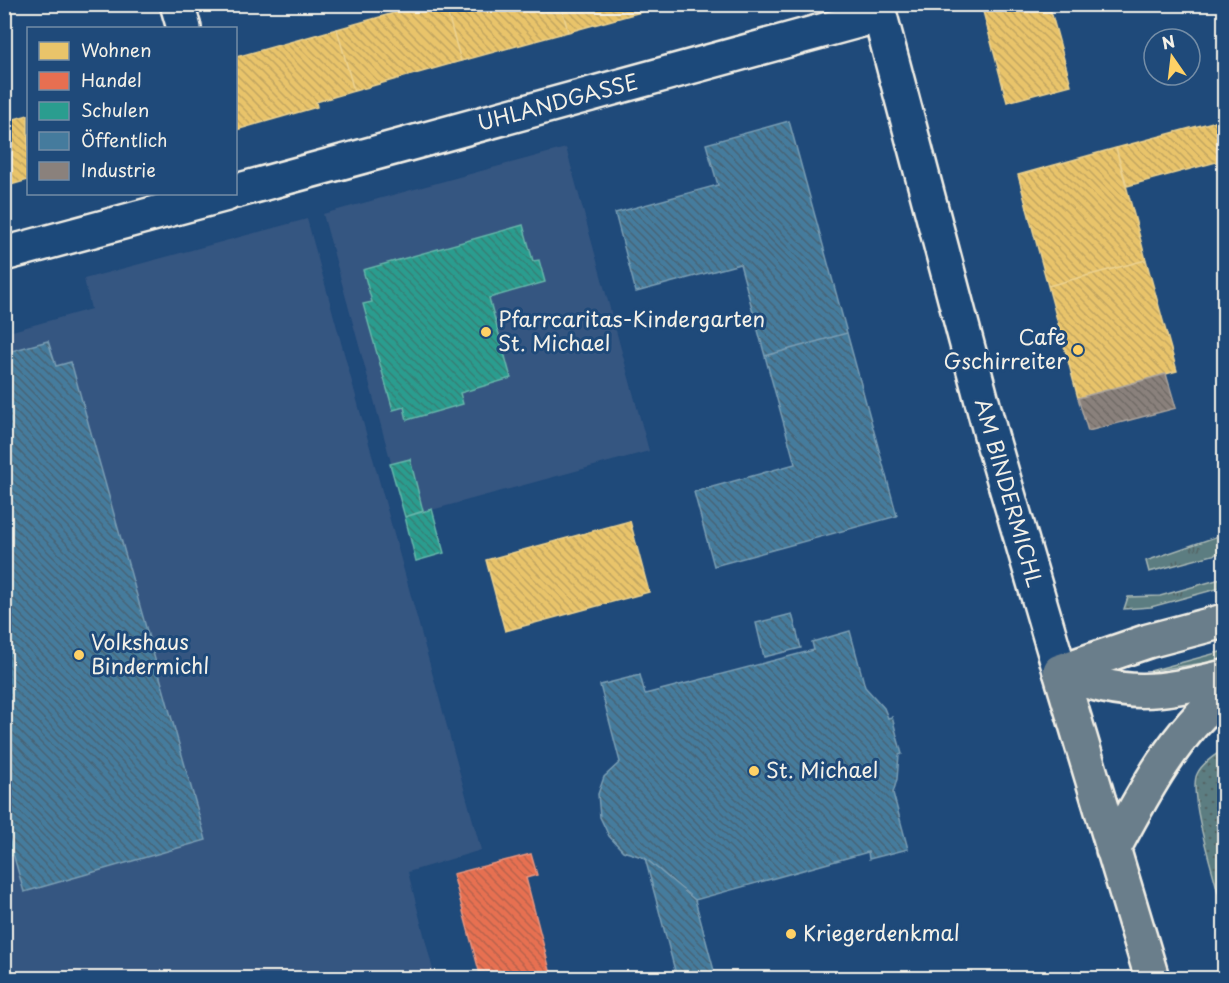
<svg xmlns="http://www.w3.org/2000/svg" width="1229" height="983" viewBox="0 0 1229 983" font-family="'Playpen Sans',sans-serif">
	<style>
		.built { fill: #365681 }
		.grass { fill: url(#grass-tufts); stroke: #a8b7b4; stroke-width: 1.5 }
		.park { fill: url(#park-dots); stroke: #a8b7b4; stroke-width: 1.5 }
		.homes { fill: url(#homes-back-hatch); stroke: #ecd290; stroke-width: 1.5 }
		.shops { fill: url(#shops-back-hatch); stroke: #eb967e; stroke-width: 1.5 }
		.schools { fill: url(#schools-back-hatch); stroke: #67b6aa; stroke-width: 1.5 }
		.public { fill: url(#public-back-hatch); stroke: #7a9eb4; stroke-width: 1.5 }
		.industry { fill: url(#industry-back-hatch); stroke: #aaa39c; stroke-width: 1.5 }
		.lines { fill: none; stroke-linecap: round; stroke-linejoin: round }
		.minor-casing { stroke: #f4f1e8; stroke-width: 38 }
		.major-casing { stroke: #f4f1e8; stroke-width: 38 }
		.minor { stroke: #1f4a7a; stroke-width: 33 }
		.major { stroke: #6b7e8b; stroke-width: 33 }
		.poi-dot { fill: #ffd166; stroke: #1f4a7a; stroke-width: 2 }
		.labels { text-anchor: middle; stroke-width: 6; stroke-linejoin: round; paint-order: stroke }
		.street-label { font-size: 21px; fill: #f4f1e8; stroke: #1f4a7a }
		.poi-label { font-size: 21px; fill: #f4f1e8; stroke: #1f4a7a; text-anchor: start }
	</style>
	<defs>
		<pattern id="grass-tufts" width="24" height="20" patternUnits="userSpaceOnUse" patternTransform="scale(1.5)"><rect width="24" height="20" fill="#5c7d81"/><path d="M3 7l-1-3M5 7V3M7 7l1-3M15 17l-1-3M17 17v-4M19 17l1-3" fill="none" stroke="#536566"/></pattern>
		<pattern id="park-dots" width="8" height="8" patternUnits="userSpaceOnUse" patternTransform="scale(1.5)"><rect width="8" height="8" fill="#5c7d81"/><path d="M2 2h.1M6 6h.1" fill="none" stroke="#536566" stroke-width="1.8" stroke-linecap="round"/></pattern>
		<pattern id="homes-back-hatch" width="6" height="6" patternUnits="userSpaceOnUse" patternTransform="scale(1.5)"><rect width="6" height="6" fill="#e9c46a"/><path d="M-1 5l2 2M0 0l6 6M5-1l2 2" fill="none" stroke="#c1a561"/></pattern>
		<pattern id="shops-back-hatch" width="6" height="6" patternUnits="userSpaceOnUse" patternTransform="scale(1.5)"><rect width="6" height="6" fill="#e76f51"/><path d="M-1 5l2 2M0 0l6 6M5-1l2 2" fill="none" stroke="#b8634e"/></pattern>
		<pattern id="schools-back-hatch" width="6" height="6" patternUnits="userSpaceOnUse" patternTransform="scale(1.5)"><rect width="6" height="6" fill="#2a9d8f"/><path d="M-1 5l2 2M0 0l6 6M5-1l2 2" fill="none" stroke="#357f75"/></pattern>
		<pattern id="public-back-hatch" width="6" height="6" patternUnits="userSpaceOnUse" patternTransform="scale(1.5)"><rect width="6" height="6" fill="#457b9d"/><path d="M-1 5l2 2M0 0l6 6M5-1l2 2" fill="none" stroke="#476476"/></pattern>
		<pattern id="industry-back-hatch" width="6" height="6" patternUnits="userSpaceOnUse" patternTransform="scale(1.5)"><rect width="6" height="6" fill="#8a817c"/><path d="M-1 5l2 2M0 0l6 6M5-1l2 2" fill="none" stroke="#706a66"/></pattern>
	</defs>
	<rect width="100%" height="100%" fill="#1f4a7a"/>
	<filter id="ink" filterUnits="userSpaceOnUse"><feTurbulence type="fractalNoise" baseFrequency=".0167" numOctaves="2"/><feDisplacementMap in="SourceGraphic" scale="12" xChannelSelector="R" yChannelSelector="G"/><feConvolveMatrix kernelMatrix="1 2 1 2 8 2 1 2 1" color-interpolation-filters="sRGB"/></filter>
	<g filter="url(#ink)">
		<path class="built" d="M566 148 649 451 406 517 323 214Z
			M307 219 481 850 408 872 435 978H5V333L91 309 84 279Z"/>
		<path class="grass" d="M1224 534V552L1149 572 1146 561Z
			M1224 578V587L1151 607 1124 609 1128 597 1160 596Z
			M1224 651V660L1150 671Z"/>
		<path class="park" d="M1224 750V914C1218 888 1187 795 1197 774 1201 765 1215 754 1224 750Z"/>
		<path class="homes" d="M426 4H445L461 61 354 91 337 29Z
			M445 4H561L568 32 461 61Z
			M561 4H670L568 32Z
			M981 4H1049L1071 85 1007 102Z
			M337 29 354 91 316 102 317 107 236 130V57Z
			M28 115V180L4 187V122Z
			M1224 119V160L1127 186 1116 148Z
			M1116 148 1146 260 1048 286 1018 175Z
			M1146 260 1177 371 1078 398 1048 286Z
			M630 521 649 592 505 631 486 560Z"/>
		<path class="shops" d="M531 854 537 875 526 878 552 978H481L453 874Z"/>
		<path class="schools" d="M523 225 533 261 539 260 545 282 489 298 511 378 460 393 463 404 407 420 404 407 393 410 363 304 372 302 363 270Z
			M410 459 423 511 405 517 390 464Z
			M432 509 444 553 416 561 405 517Z
			M4 822 14 855 4 857Z"/>
		<path class="public" d="M789 121 847 333 765 356 740 264 636 292 615 213 718 185 706 144Z
			M847 333 897 516 714 566 694 492 795 464 765 356Z
			M48 341 56 366 71 362 206 840 24 892 4 822V353Z
			M792 614 801 648 764 657 756 623Z
			M850 631 865 687 884 708 888 718 892 717 897 736 902 754 899 755 897 779 893 793 908 849 869 859 868 852 695 900 645 858 623 851 609 836 600 817 598 794 604 777 620 762 600 685 640 675 645 694 814 650 812 642Z
			M645 858 695 900 716 978H677Z"/>
		<path class="industry" d="M1166 374 1176 408 1088 431 1078 398Z"/>
		<g class="lines">
			<g class="minor-casing">
				<path id="minor" d="M177 4 184 28
					M877 4 992 439 1060 671
					M236 191 880 15
					M4 254 227 194"/>
			</g>
			<g class="major-casing">
				<path id="major" d="M1060 671 1152 978
					M1060 671 1148 641 1224 621
					M1060 671C1124 699 1159 693 1224 677
					M1113 850C1144 792 1173 736 1224 693"/>
			</g>
			<use href="#minor" class="minor"/>
			<use href="#major" class="major"/>
		</g>
	</g>
	<g class="poi-dot">
		<circle cx="486" cy="332" r="6"/>
		<circle cx="1078" cy="350" r="6"/>
		<circle cx="79" cy="655" r="6"/>
		<circle cx="754" cy="771" r="6"/>
		<circle cx="791" cy="934" r="6"/>
	</g>
	<g class="labels">
		<g class="street-label">
			<text transform="translate(558 103) rotate(-15)" y="7">UHLANDGASSE</text>
			<text transform="translate(1008 493) rotate(74)" y="7">AM BINDERMICHL</text>
		</g>
		<g class="poi-label">
			<text x="498" y="327">Pfarrcaritas-Kindergarten<tspan x="498" dy="24">St. Michael</tspan></text>
			<text x="1066" y="345" text-anchor="end">Cafe<tspan x="1066" dy="24">Gschirreiter</tspan></text>
			<text x="91" y="650">Volkshaus<tspan x="91" dy="24">Bindermichl</tspan></text>
			<text x="766" y="778">St. Michael</text>
			<text x="803" y="941">Kriegerdenkmal</text>
		</g>
	</g>
	<rect width="1229" height="983" fill="none" stroke="#1f4a7a" stroke-width="24"/>
	<rect x="12" y="12" width="1205" height="959" fill="none" stroke="#f4f1e8" stroke-width="2" filter="url(#ink)"/>
	<rect x="27" y="27" width="210" height="168" fill="#1f4a7a" stroke="#748da6" stroke-width="1.5"/>
	<rect x="39" y="42" width="30" height="18" fill="#e9c46a" stroke="#748da6" stroke-width="1.5"/>
	<text x="81" y="57" font-size="18" fill="#f4f1e8">Wohnen</text>
	<rect x="39" y="72" width="30" height="18" fill="#e76f51" stroke="#748da6" stroke-width="1.5"/>
	<text x="81" y="87" font-size="18" fill="#f4f1e8">Handel</text>
	<rect x="39" y="102" width="30" height="18" fill="#2a9d8f" stroke="#748da6" stroke-width="1.5"/>
	<text x="81" y="117" font-size="18" fill="#f4f1e8">Schulen</text>
	<rect x="39" y="132" width="30" height="18" fill="#457b9d" stroke="#748da6" stroke-width="1.5"/>
	<text x="81" y="147" font-size="18" fill="#f4f1e8">Öffentlich</text>
	<rect x="39" y="162" width="30" height="18" fill="#8a817c" stroke="#748da6" stroke-width="1.5"/>
	<text x="81" y="177" font-size="18" fill="#f4f1e8">Industrie</text>
	<g transform="translate(1172 57) rotate(346)"><circle r="28" fill="#1f4a7a" stroke="#748da6" stroke-width="1.5"/>
	<path d="M0-4.5L10 22L0 15L-10 22Z" fill="#ffd166"/>
	<text y="-9" font-size="16" font-weight="bold" text-anchor="middle" fill="#f4f1e8">N</text>
	</g>
</svg>
